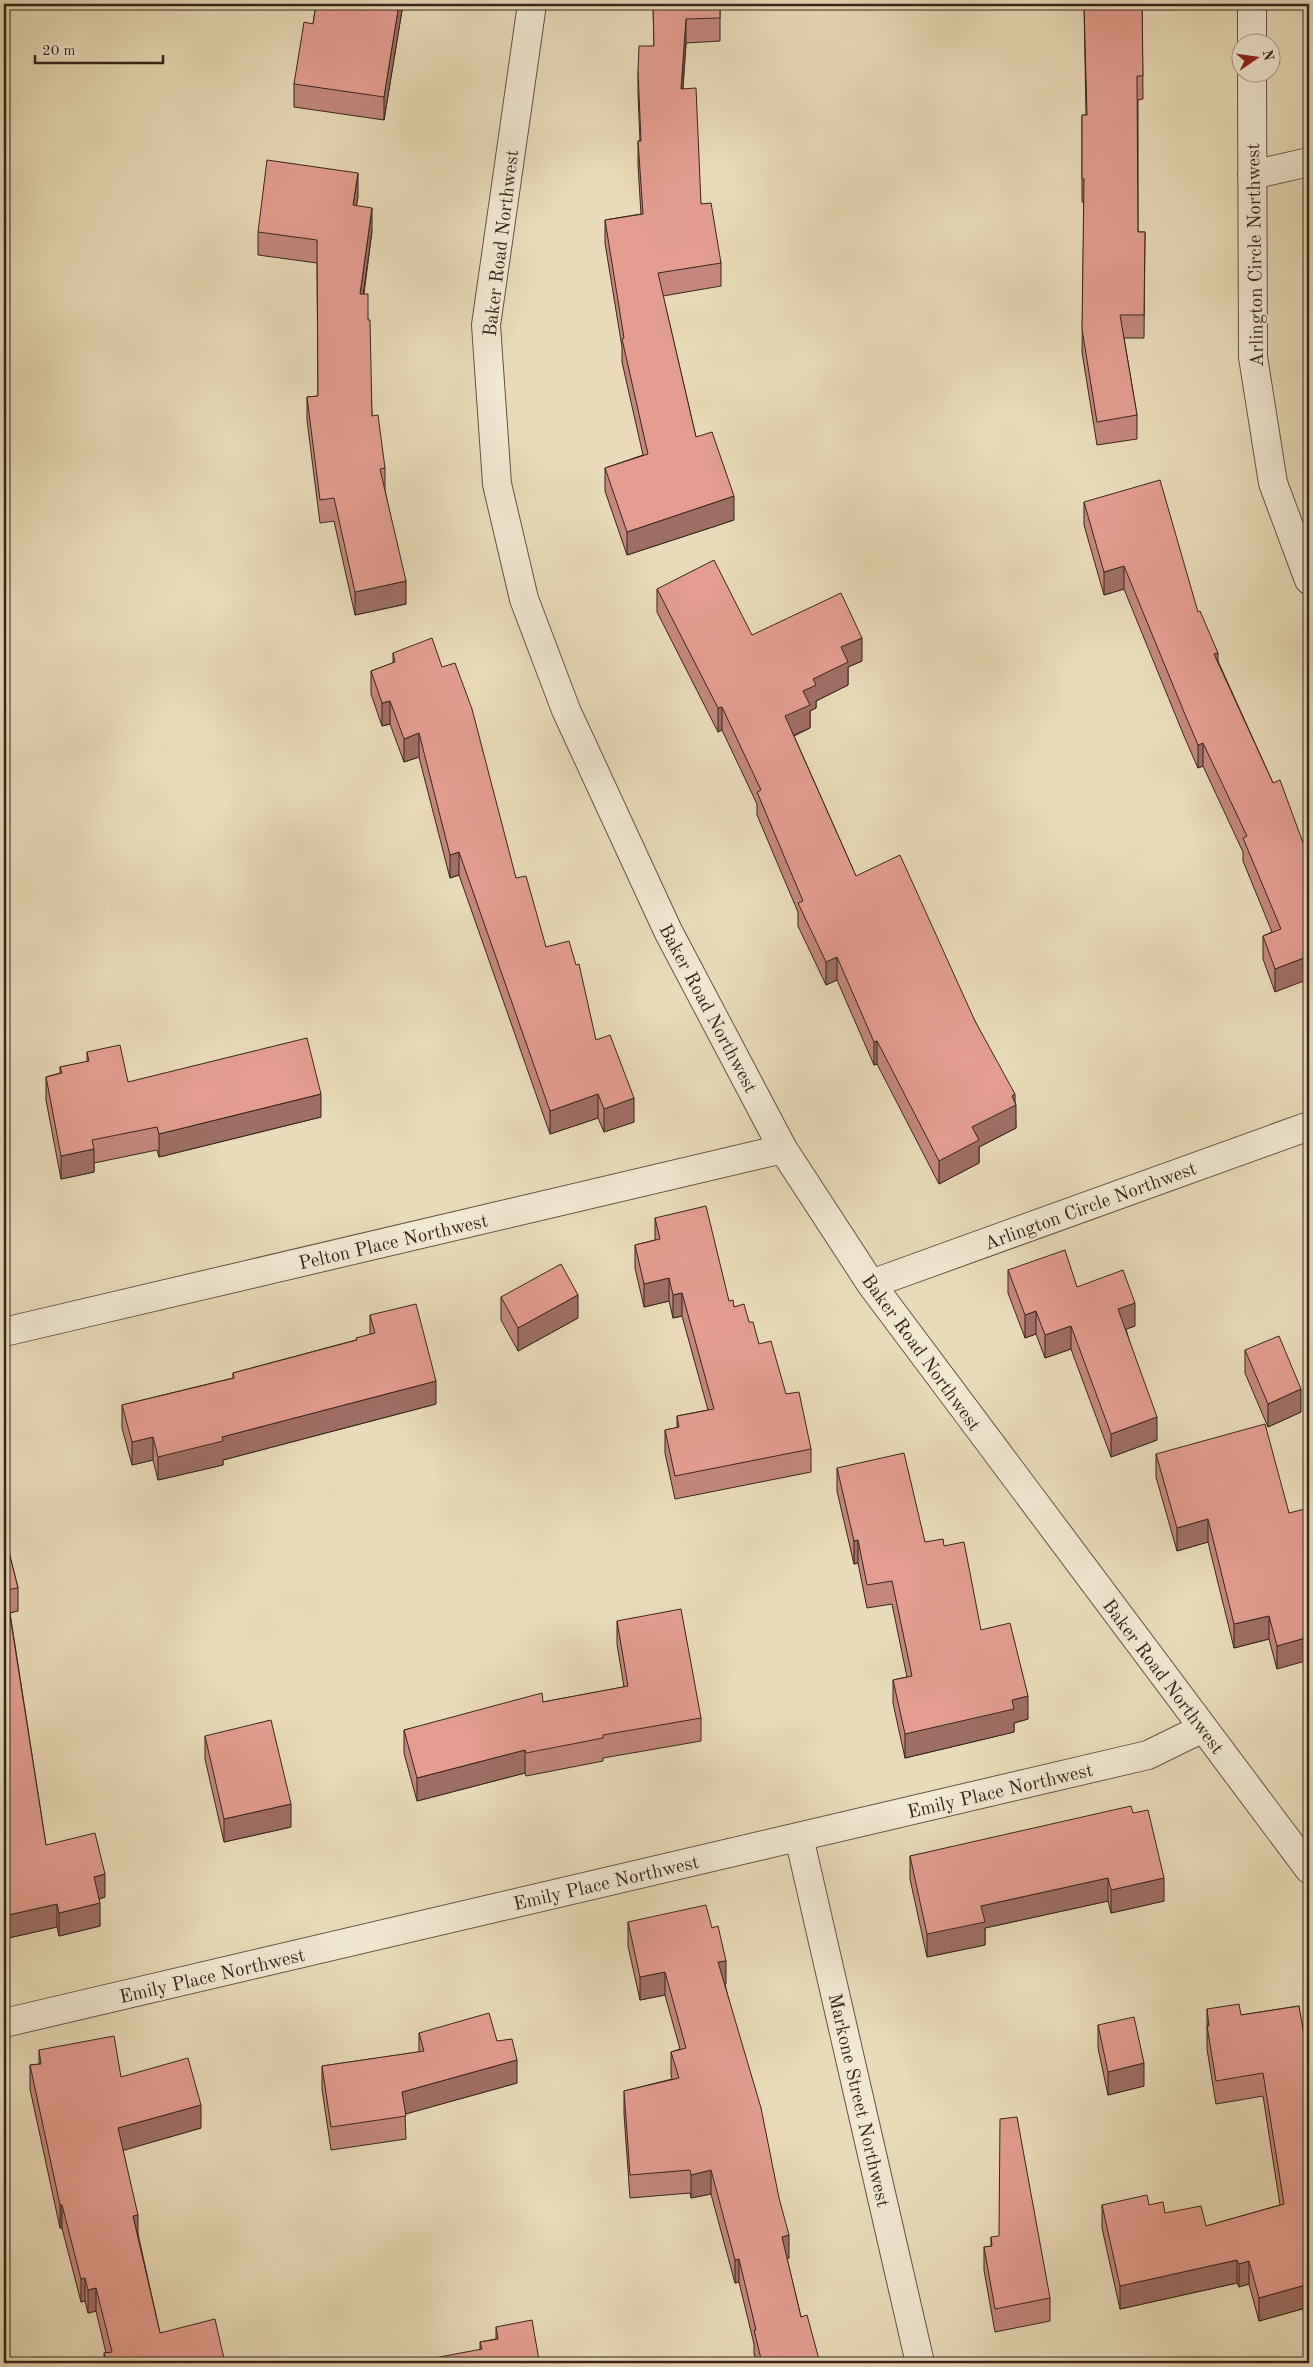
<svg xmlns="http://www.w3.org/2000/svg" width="1313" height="2367" viewBox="0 0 1313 2367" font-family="'Old Standard TT',serif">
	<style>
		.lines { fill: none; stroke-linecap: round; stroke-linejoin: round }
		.minor-casing { stroke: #645241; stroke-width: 30 }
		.minor { stroke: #f1e8d0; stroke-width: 28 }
		.wall { fill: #c3887b; stroke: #37241a }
		.shaded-wall { fill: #9f6f64; stroke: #37241a }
		.building { fill: #e39e8f; stroke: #37241a }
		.labels { text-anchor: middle; stroke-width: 4; stroke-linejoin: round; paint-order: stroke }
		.street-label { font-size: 19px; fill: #37241a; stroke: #f1e8d0 }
	</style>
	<rect width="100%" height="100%" fill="#e9dbb7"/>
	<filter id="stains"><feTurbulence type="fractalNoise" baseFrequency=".004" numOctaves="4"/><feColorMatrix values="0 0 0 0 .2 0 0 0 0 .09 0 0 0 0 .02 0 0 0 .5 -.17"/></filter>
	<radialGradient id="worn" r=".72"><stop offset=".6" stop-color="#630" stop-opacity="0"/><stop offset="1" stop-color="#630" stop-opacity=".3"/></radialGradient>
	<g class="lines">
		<g class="minor-casing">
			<path id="minor" d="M532 4 486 325 497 484 524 599 566 710 668 931 783 1149 871 1284 1309 1869
				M1252 42V4
				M1252 72 1253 357 1273 483 1309 580
				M1252 175 1309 162
				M871 1284 1309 1126
				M4 1332 783 1149
				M799 1837 920 2363
				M4 2023 1148 1755 1203 1728"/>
		</g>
		<use href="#minor" class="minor"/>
	</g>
	<path class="wall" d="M316 4H403L384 120 294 107V84L313 24Z
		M653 4H720V41L686 43 683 88 701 204 721 263V286L663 296 696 437 734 520 627 555 605 491V468L643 455 622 362V347L605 243V220L641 214 638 165V141H640L638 94V71L654 46Z
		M1084 4H1142L1143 99 1138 100V232H1145L1144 338H1124L1137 415V439L1097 445 1082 352 1084 202H1082V115H1086Z
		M358 196 356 206 372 231 364 294 368 320 372 416 385 468V490L406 604 355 615 334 521 320 523 307 420V397L318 396 317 263 258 255V232Z
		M1084 502 1198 612 1218 661 1273 783 1309 859 1275 992 1263 959V936L1272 932 1243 861V852L1203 766 1198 768 1184 736 1124 589 1104 595 1084 525Z
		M657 589 752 635 862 661 848 667V685L816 701V708L810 711V728L794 736 856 876 975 1021 1015 1102 1016 1128 979 1147V1163L939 1184 877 1064 874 1065 837 980 826 985 798 926V912L757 815V804L722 730 718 732 657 612Z
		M393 653 516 878 546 947 596 1040 634 1122 604 1132 598 1118 550 1134 459 875 450 878 419 757 404 762 390 724 382 726 371 694V671L393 663Z
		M87 1052 128 1082 321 1117 159 1157 157 1150 94 1163V1172L61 1179 46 1100V1077L60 1073V1067L87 1062Z
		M655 1218 729 1301 749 1322 759 1344 786 1394 811 1449V1472L675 1499 665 1453V1430L677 1428V1416L708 1410 682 1316 673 1318 669 1301 644 1307 635 1268V1245L655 1240Z
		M1008 1270 1077 1287 1135 1326 1126 1329 1157 1440 1111 1457 1071 1349 1045 1358 1036 1334 1025 1338 1008 1293Z
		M501 1297 578 1318 518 1351 501 1320Z
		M370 1315 436 1404 223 1460V1465L158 1480 153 1460 132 1465 122 1428V1405L233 1378V1373L356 1340 370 1334Z
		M1245 1350 1301 1412 1268 1427 1245 1373Z
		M1156 1454 1289 1513 1277 1669 1269 1639 1234 1648 1208 1542 1177 1551 1156 1477Z
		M837 1468 925 1542 944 1546 981 1630 1028 1719 1014 1723V1732L905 1758 893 1703V1680L907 1677 892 1604 867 1608 858 1563 854 1564 837 1491Z
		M4 1532 18 1588V1611L10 1613 46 1845 105 1897 99 1899 100 1926 59 1936 57 1927 4 1939Z
		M617 1621 701 1718V1741L603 1758V1761L526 1776 525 1773 417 1801 404 1753V1730L543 1702 624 1687 617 1644Z
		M205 1736 291 1827 224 1842 205 1759Z
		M1133 1813 1164 1901 1111 1913 1108 1901 985 1928V1945L927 1957 910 1879V1856Z
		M628 1922 726 1984H725L789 2258 787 2259 801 2317 820 2363H756L754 2353V2344L739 2282 735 2283 711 2194 691 2198 690 2193 630 2198 624 2114V2091L672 2079 671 2075V2052L680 2049 665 1995 640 2000 628 1946Z
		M1299 2006 1309 2307 1259 2321 1249 2284 1239 2287 1237 2283 1120 2309 1102 2228V2205H1149L1165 2213 1206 2226 1280 2205 1263 2096 1216 2104 1207 2049V2009L1241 2015Z
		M1098 2025 1144 2086 1108 2095 1098 2048Z
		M419 2033 497 2041 517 2083 405 2114 406 2139 331 2150 322 2089V2066L419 2052Z
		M39 2050 121 2077 201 2128 123 2150 138 2234 160 2333 225 2363H104V2353H106L96 2311 88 2313 85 2301 81 2302 62 2228H60L30 2089V2065L39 2064Z
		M991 2237 1050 2298V2321L995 2332 984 2270V2247L991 2246Z
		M496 2327 539 2360 480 2349V2342L496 2339Z"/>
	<path class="shaded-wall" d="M399 4H403L384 120V97Z
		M686 19V43L681 112V89Z
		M358 173V196L353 228V205Z
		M372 208V231L360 317V294Z
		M734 496V520L627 555V532Z
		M1124 566V589L1104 595V572Z
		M406 581V604L355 615V592Z
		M862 638V661L848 667V685L816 701V708L810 711V728L785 739V716L803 691 841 647Z
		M1218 653V676L1214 654Z
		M390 701V724L382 726V703Z
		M722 707V730L718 732V708Z
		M419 733V757L404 762V739Z
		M1203 743V766L1198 768V745Z
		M459 852V875L450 878V855Z
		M1309 956V979L1275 992V969Z
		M837 957V980L826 985V962Z
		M877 1041V1064L874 1065V1042Z
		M321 1094V1117L159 1157V1134Z
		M598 1094V1118L550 1134V1111Z
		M1015 1094V1105H1016V1128L979 1147V1163L939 1184V1161L972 1127Z
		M634 1098V1122L604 1132V1109Z
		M94 1149V1172L61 1179V1156Z
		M669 1278V1301L644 1307V1284Z
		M682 1293V1316L673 1318V1295Z
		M578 1295V1318L518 1351V1328Z
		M1135 1303V1326L1118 1332V1309Z
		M1036 1311V1334L1025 1338V1315Z
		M1071 1326V1349L1045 1358V1335Z
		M436 1381V1404L223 1460V1465L158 1480V1457L222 1437Z
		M1301 1389V1412L1268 1427V1404Z
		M1157 1417V1440L1111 1457V1434Z
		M153 1437V1460L132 1465V1442Z
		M1208 1519V1542L1177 1551V1528Z
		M858 1540V1563L854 1564V1541Z
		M1269 1616V1639L1234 1648V1624Z
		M1309 1637V1660L1277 1669V1646Z
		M1028 1696V1719L1014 1723V1732L905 1758V1734L1012 1700Z
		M525 1750V1773L417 1801V1778Z
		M291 1804V1827L224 1842V1819Z
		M105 1874V1897L94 1901V1877Z
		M1108 1878V1901L985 1928V1945L927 1957V1934L981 1906Z
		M1164 1878V1901L1111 1913V1890Z
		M100 1903V1926L59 1936V1913Z
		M57 1904V1927L4 1939V1916Z
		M726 1961V1984L718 1985V1962Z
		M665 1972V1995L640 2000V1977Z
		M517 2060V2083L402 2115V2092Z
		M1144 2063V2086L1108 2095V2072Z
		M201 2105V2128L118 2152V2128Z
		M711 2170V2194L691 2198V2175Z
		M60 2205H62V2228H60Z
		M138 2215V2238L133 2216Z
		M789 2235V2258L782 2260V2237Z
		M739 2259V2282L735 2283V2260Z
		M1237 2260V2283L1120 2309V2286Z
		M1249 2261V2284L1239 2287V2264Z
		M85 2278V2301L81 2302V2279Z
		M1309 2284V2307L1259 2321V2298Z
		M96 2288V2311L88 2313V2290Z"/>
	<path class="building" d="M316 4H399L384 97 294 84 304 22 313 24Z
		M653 4H720V18L686 19 681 89 696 88 701 204 711 203 721 263 658 273 696 437 712 432 734 496 627 532 605 468 648 454 622 339 624 338 605 220 643 214 638 141H641L638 71 639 46H654Z
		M1084 4H1142L1143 76H1137L1138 232H1145L1144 315H1120L1137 415 1097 422 1082 329 1084 179H1082V115H1087Z
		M267 160 358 173 353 205 372 208 360 294H368V320H370L372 416 378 415 385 468 380 469 406 581 355 592 334 498 320 500 307 397 318 396 317 240 258 232Z
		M1160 480 1198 612 1200 611 1218 653 1214 654 1273 783 1280 780 1309 859V956L1275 969 1263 936 1281 929 1243 838 1247 836 1203 743 1198 745 1184 712 1124 566 1104 572 1084 502Z
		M714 560 752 635 841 593 862 638 841 647 848 662 813 679 816 685 803 691 810 705 785 716 856 876 900 855 975 1021 1015 1094 1012 1096 1016 1105 972 1127 979 1140 939 1161 877 1041 874 1042 837 957 826 962 798 903 803 901 757 792 761 790 722 707 718 708 657 589Z
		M432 638 442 667 455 663 472 709 516 878 526 876 546 947 569 941 576 965 579 964 596 1040 610 1035 634 1098 604 1109 598 1094 550 1111 459 852 450 855 419 733 404 739 390 701 382 703 371 671 395 662 393 653Z
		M307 1038 321 1094 159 1134 157 1127 92 1140 94 1149 61 1156 46 1077 62 1073 60 1067 89 1061 87 1052 120 1045 128 1082Z
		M706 1206 729 1301 733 1300 734 1307 744 1304 749 1322H753L759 1344 771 1341 786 1394 799 1392 811 1449 675 1476 665 1430 679 1427 677 1416 714 1409 682 1293 673 1295 669 1278 644 1284 635 1245 660 1239 655 1218Z
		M1065 1250 1077 1287 1123 1270 1135 1303 1118 1309 1157 1417 1111 1434 1071 1326 1045 1335 1036 1311 1025 1315 1008 1270Z
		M561 1264 578 1295 518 1328 501 1297Z
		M416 1304 436 1381 222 1437 223 1441 158 1457 153 1437 132 1442 122 1405 234 1378 233 1373 357 1340 356 1338 375 1333 370 1315Z
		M1279 1336 1301 1389 1268 1404 1245 1350Z
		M1265 1424 1289 1513 1309 1508V1637L1277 1646 1269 1616 1234 1624 1208 1519 1177 1528 1156 1454Z
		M904 1453 925 1542 943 1539 944 1546 964 1542 981 1630 1010 1623 1028 1696 1012 1700 1014 1709 905 1734 893 1680 912 1676 892 1581 867 1585 858 1540 854 1541 837 1468Z
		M4 1532 18 1588 6 1590 46 1845 95 1833 105 1874 94 1877 100 1903 59 1913 57 1904 4 1916V1883H6L4 1874Z
		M681 1609 701 1718 603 1735V1738L526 1753 525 1750 417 1778 404 1730 542 1693 543 1702 628 1686 617 1621Z
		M271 1720 291 1804 224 1819 205 1736Z
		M1131 1806 1133 1813 1148 1810 1164 1878 1111 1890 1108 1878 981 1906 985 1922 927 1934 910 1856Z
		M706 1905 712 1928 718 1926 726 1961 718 1962 761 2108 779 2198 789 2235 782 2237 801 2317 807 2315 820 2363H762L754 2330H756L739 2259 735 2260 711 2170 691 2175 690 2170 630 2175 624 2091 679 2078 671 2052 686 2048 665 1972 640 1977 628 1922Z
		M1239 2004 1241 2015 1299 2006 1309 2064V2284L1259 2298 1249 2261 1239 2264 1237 2260 1120 2286 1102 2205 1147 2195 1149 2205 1163 2202 1165 2213 1201 2206 1206 2226 1284 2204 1263 2073 1216 2081 1207 2026H1209L1207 2009Z
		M489 2013 497 2041 512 2039 517 2060 402 2092 406 2116 331 2127 322 2066 424 2051 419 2033Z
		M1134 2017 1144 2063 1108 2072 1098 2025Z
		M114 2036 121 2077 188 2058 201 2105 118 2128 138 2215 133 2216 160 2333 215 2319 225 2363H107L104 2353 112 2352 96 2288 88 2290 85 2278 81 2279 62 2205H60L30 2065 41 2064 39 2050Z
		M1017 2117 1050 2298 995 2309 984 2247 992 2246 991 2237 999 2236 1000 2119Z
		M532 2320 539 2360 555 2357 556 2363H408L482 2349 480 2342 498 2339 496 2327Z"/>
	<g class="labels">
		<g class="street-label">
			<text transform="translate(500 243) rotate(-83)" y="7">Baker Road Northwest</text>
			<text transform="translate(1254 255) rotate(-91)" y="7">Arlington Circle Northwest</text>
			<text transform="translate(709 1008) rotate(62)" y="7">Baker Road Northwest</text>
			<text transform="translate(1090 1205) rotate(-20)" y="7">Arlington Circle Northwest</text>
			<text transform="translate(393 1241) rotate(-13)" y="7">Pelton Place Northwest</text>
			<text transform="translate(922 1352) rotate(54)" y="7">Baker Road Northwest</text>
			<text transform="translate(1164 1676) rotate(53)" y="7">Baker Road Northwest</text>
			<text transform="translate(1000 1790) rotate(-13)" y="7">Emily Place Northwest</text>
			<text transform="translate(606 1882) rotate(-13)" y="7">Emily Place Northwest</text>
			<text transform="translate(212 1975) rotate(-13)" y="7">Emily Place Northwest</text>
			<text transform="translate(860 2100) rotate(77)" y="7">Markone Street Northwest</text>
		</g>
	</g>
	<rect width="1313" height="2367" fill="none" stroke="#e9dbb7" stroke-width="20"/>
	<rect x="5" y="5" width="1303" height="2357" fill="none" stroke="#37241a" stroke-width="2.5"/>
	<rect x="10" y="10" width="1293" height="2347" fill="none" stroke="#37241a"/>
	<g transform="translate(1256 58) rotate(77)"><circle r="24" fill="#f1e8d0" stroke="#a79a87"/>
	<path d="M0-4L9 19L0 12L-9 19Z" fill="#8f2418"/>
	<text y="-8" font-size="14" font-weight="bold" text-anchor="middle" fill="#37241a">N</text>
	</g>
	<path d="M35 55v8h128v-8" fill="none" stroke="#37241a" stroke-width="2.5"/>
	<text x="42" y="55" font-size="15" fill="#37241a" stroke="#f1e8d0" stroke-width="4" paint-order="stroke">20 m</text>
	<rect width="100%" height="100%" filter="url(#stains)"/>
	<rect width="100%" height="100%" fill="url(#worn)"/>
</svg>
